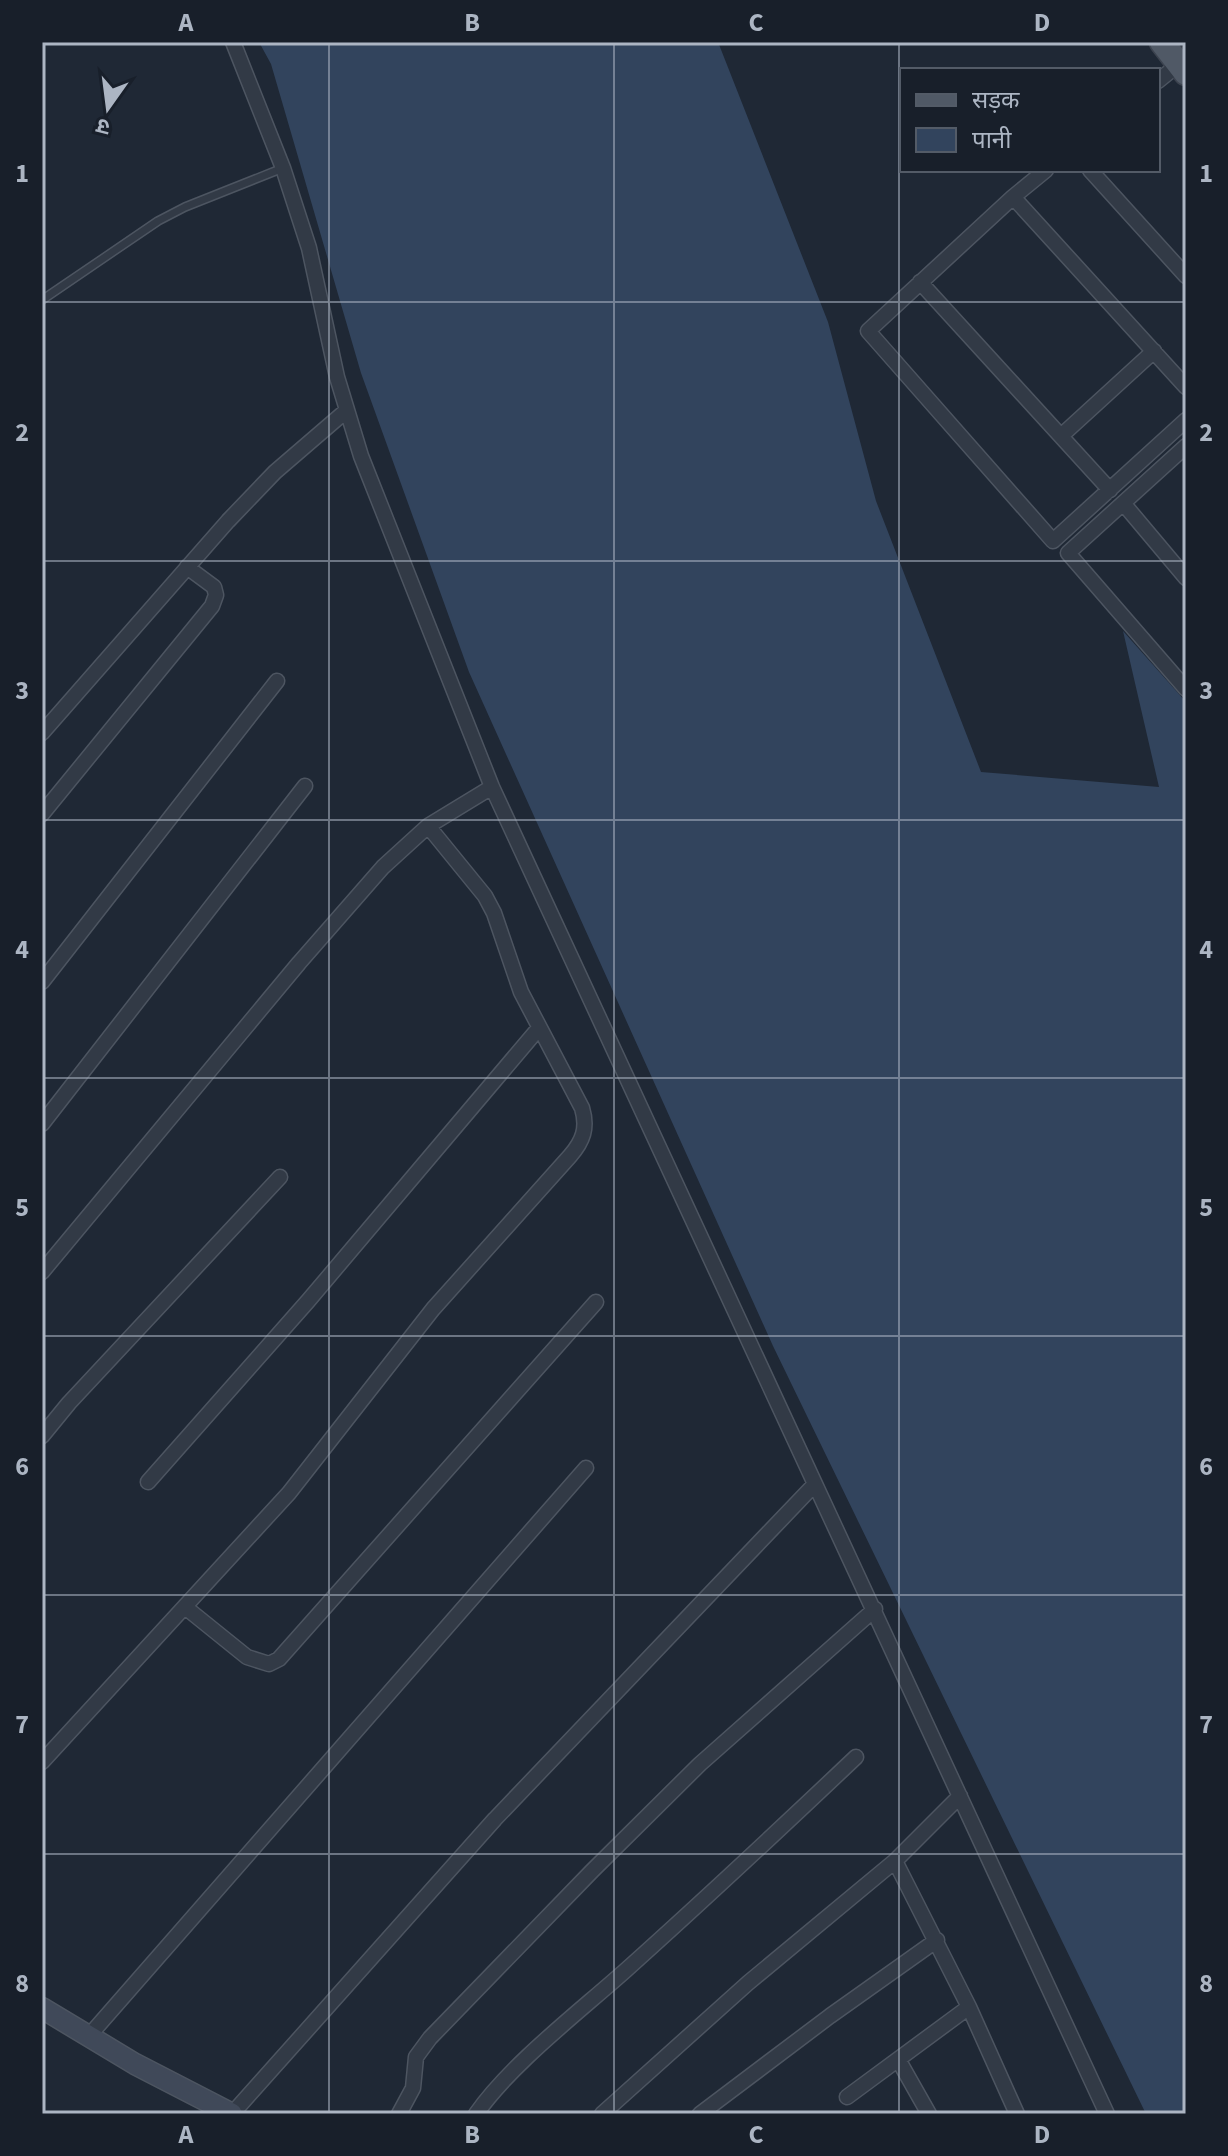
<svg xmlns="http://www.w3.org/2000/svg" width="1228" height="2156" viewBox="0 0 1228 2156" font-family="'Source Sans 3','Noto Sans Devanagari',sans-serif">
	<style>
		.water { fill: #32445d }
		.lines { fill: none; stroke-linecap: round; stroke-linejoin: round }
		.lane-casing { stroke: #4d5561; stroke-width: 10 }
		.street-casing { stroke: #4d5561; stroke-width: 17 }
		.secondary-casing { stroke: #4d5561; stroke-width: 23 }
		.primary-casing { stroke: #3c434f; stroke-width: 27 }
		.lane { stroke: #323a46; stroke-width: 7 }
		.street { stroke: #323a46; stroke-width: 14 }
		.secondary { stroke: #404959; stroke-width: 20 }
		.primary { stroke: #505966; stroke-width: 24 }
		.grid { fill: none; stroke: #acb5c3; stroke-width: 2; stroke-opacity: 0.55 }
		.neatline { fill: none; stroke: #acb5c3; stroke-width: 3 }
		.grid-label { font-size: 26px; text-anchor: middle; font-weight: bold; fill: #acb5c3 }
	</style>
	<rect width="100%" height="100%" fill="#1f2835"/>
	<path class="water" d="M259 42H718L828 322 876 501 981 772 1159 787 1123 631 1186 702V2114H1146L773 1346 469 672 361 373 271 64Z"/>
	<g class="lines">
		<g class="lane-casing">
			<path id="lane" d="M42 300 158 221 185 207 283 168"/>
		</g>
		<g class="street-casing">
			<path id="street" d="M233 42 283 168 309 248 337 377 361 456 492 787 1107 2114
				M1158 81 1179 64
				M1046 170 1013 197 868 331 1053 541 1186 420
				M1090 170 1186 276
				M1013 197 1186 387
				M920 282 1110 490
				M1061 436 1154 351
				M1186 446 1068 553 1186 689
				M1123 503 1186 578
				M42 733 228 521 275 472 347 410
				M42 814 212 606 216 595 214 587 187 567
				M42 982 277 681
				M42 1124 305 786
				M42 1272 299 963 383 867 428 826 492 787
				M42 1436 69 1403 280 1177
				M148 1482 308 1301 539 1028
				M185 1607 247 1657 269 1664 279 1659 596 1302
				M42 1762 289 1493 433 1309 570 1156C583 1141 588 1128 582 1108L521 992 494 913 485 896 428 826
				M895 1861 969 2007 1017 2114
				M88 2037 586 1468
				M899 2061 929 2114
				M847 2097 969 2007
				M232 2114 495 1819 815 1484
				M399 2114 413 2088 416 2057 430 2038 592 1871 700 1764 875 1609
				M476 2114C511 2064 579 2012 626 1970 704 1900 780 1829 856 1757
				M602 2114 748 1983 895 1861 960 1796
				M700 2114 830 2016 937 1940"/>
		</g>
		<g class="secondary-casing">
			<path id="secondary" d="M42 2008 135 2064 232 2114"/>
		</g>
		<g class="primary-casing">
			<path id="primary" d="M1162 42 1186 73"/>
		</g>
		<use href="#lane" class="lane"/>
		<use href="#street" class="street"/>
		<use href="#secondary" class="secondary"/>
		<use href="#primary" class="primary"/>
	</g>
	<path class="grid" d="M329 42V2114M614 42V2114M899 42V2114M42 302H1186M42 561H1186M42 820H1186M42 1078H1186M42 1336H1186M42 1595H1186M42 1854H1186"/>
	<rect width="1228" height="2156" fill="none" stroke="#181f2a" stroke-width="88"/>
	<rect x="900" y="68" width="260" height="104" fill="#181f2a" stroke="#535b67" stroke-width="2"/>
	<rect x="916" y="94" width="40" height="12" fill="#505966" stroke="#535b67" stroke-width="2"/>
	<text x="972" y="108" font-size="24" fill="#acb5c3">सड़क</text>
	<rect x="916" y="128" width="40" height="24" fill="#32445d" stroke="#535b67" stroke-width="2"/>
	<text x="972" y="148" font-size="24" fill="#acb5c3">पानी</text>
	<g transform="translate(108 108) rotate(194)" stroke="#181f2a" stroke-width="6" paint-order="stroke">
	<path d="M0-6L14 30L0 20L-14 30Z" fill="#acb5c3"/>
	<text y="-12" font-size="22" font-weight="bold" text-anchor="middle" fill="#acb5c3">उ</text>
	</g>
	<rect x="44" y="44" width="1140" height="2068" class="neatline"/>
	<g class="grid-label">
		<text x="186" y="31">A</text>
		<text x="472" y="31">B</text>
		<text x="756" y="31">C</text>
		<text x="1042" y="31">D</text>
		<text x="22" y="182">1</text>
		<text x="1206" y="182">1</text>
		<text x="22" y="441">2</text>
		<text x="1206" y="441">2</text>
		<text x="22" y="699">3</text>
		<text x="1206" y="699">3</text>
		<text x="22" y="958">4</text>
		<text x="1206" y="958">4</text>
		<text x="22" y="1216">5</text>
		<text x="1206" y="1216">5</text>
		<text x="22" y="1475">6</text>
		<text x="1206" y="1475">6</text>
		<text x="22" y="1733">7</text>
		<text x="1206" y="1733">7</text>
		<text x="22" y="1992">8</text>
		<text x="1206" y="1992">8</text>
		<text x="186" y="2143">A</text>
		<text x="472" y="2143">B</text>
		<text x="756" y="2143">C</text>
		<text x="1042" y="2143">D</text>
	</g>
</svg>
